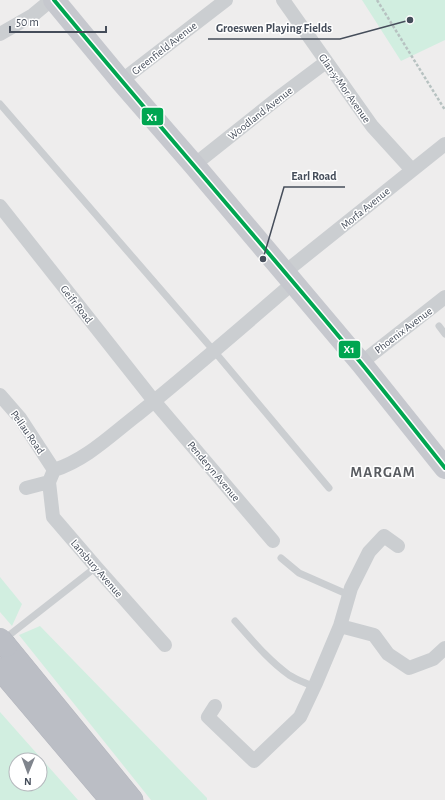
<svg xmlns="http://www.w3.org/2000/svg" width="445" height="800" viewBox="0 0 445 800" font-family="'Alegreya Sans',sans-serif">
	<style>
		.green { fill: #d1eee0; fill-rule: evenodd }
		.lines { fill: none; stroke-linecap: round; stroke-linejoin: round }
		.motorway-casing { stroke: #b3b5bd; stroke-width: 23 }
		.path { stroke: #b7c2c1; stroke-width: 2.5; stroke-dasharray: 3 2; stroke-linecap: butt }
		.service { stroke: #cbced1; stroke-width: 7 }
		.minor { stroke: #cbced1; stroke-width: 14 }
		.primary { stroke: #c6c8ce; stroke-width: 22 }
		.motorway { stroke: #bbbec5; stroke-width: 22 }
		.motorway-bridge-casing { stroke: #b3b5bd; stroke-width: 23; stroke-linecap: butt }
		.motorway-bridge { stroke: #bbbec5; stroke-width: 22 }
		.bus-1-casing { stroke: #fff; stroke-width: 7 }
		.bus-1 { stroke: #00a651; stroke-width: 4 }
		.labels { text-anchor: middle; stroke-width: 3; stroke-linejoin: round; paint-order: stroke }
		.street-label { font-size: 11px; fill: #454d5a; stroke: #fff }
		.district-label { font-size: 15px; font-weight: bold; letter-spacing: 1px; fill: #595c61; stroke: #fff }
		.leader { fill: none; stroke: #454d5a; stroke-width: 1.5 }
		.callout-dot { fill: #454d5a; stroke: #fff; stroke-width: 1.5 }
		.callout-label { font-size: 12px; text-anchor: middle; font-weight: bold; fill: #454d5a; stroke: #fff; stroke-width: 3; stroke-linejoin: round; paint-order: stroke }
		.line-badge { stroke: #fff; stroke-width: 1.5 }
		.badge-label { font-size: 11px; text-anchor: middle; font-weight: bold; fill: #fff }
	</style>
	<rect width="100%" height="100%" fill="#eeeded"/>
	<path class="green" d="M362 0H445V40L401 61Z
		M0 577 22 604 12 626 0 612Z
		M40 626 207 798V800H151L19 635Z
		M0 712 78 800H0ZM16 760H40V784H16Z"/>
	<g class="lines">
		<g class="motorway-casing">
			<path id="motorway" d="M6 646 132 800
				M0 669 111 800"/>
		</g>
		<path class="path" d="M377 0 445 110"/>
		<path class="service" d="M0 104 214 351 329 488
			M439 326 445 334
			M281 558 299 573 349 595
			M235 621C252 640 268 660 289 675 297 680 306 683 314 687
			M3 640 96 567"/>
		<path class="minor" d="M283 0 372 126 412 170
			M0 34 33 15 51 0
			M121 81 226 0
			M194 165 282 95 326 62
			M0 206 154 401 273 541
			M285 272 445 144
			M361 363 445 297
			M0 395 20 418 54 470
			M49 482 53 517 96 567 165 645
			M26 488 49 482 54 470C86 460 111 435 137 415 190 372 241 328 293 283
			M340 626 374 635 388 654 409 668 433 659 445 648
			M215 706 208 717 254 761 300 717 316 683 340 626 351 588 369 552 384 536 398 546"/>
		<path class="primary" d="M54 0 121 81 194 165 361 363 445 468"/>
		<use href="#motorway" class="motorway"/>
		<g class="motorway-bridge-casing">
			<path id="motorway-bridge" d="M0 639 6 646"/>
		</g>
		<use href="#motorway-bridge" class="motorway-bridge"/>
		<g class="bus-1-casing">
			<path id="bus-1" d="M54 0C155 122 260 241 361 363 389 397 417 433 445 468"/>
		</g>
		<use href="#bus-1" class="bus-1"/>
	</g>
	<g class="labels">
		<g class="street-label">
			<text transform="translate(164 48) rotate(-38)" y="4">Greenfield Avenue</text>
			<text transform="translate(345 88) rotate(55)" y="4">Glan-y-Mor Avenue</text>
			<text transform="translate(260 113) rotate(-38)" y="4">Woodland Avenue</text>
			<text transform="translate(365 208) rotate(-39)" y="4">Morfa Avenue</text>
			<text transform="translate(77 304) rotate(52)" y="4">Geifr Road</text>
			<text transform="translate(403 330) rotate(-37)" y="4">Phoenix Avenue</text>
			<text transform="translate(28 432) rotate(55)" y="4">Pellau Road</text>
			<text transform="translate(214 471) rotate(50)" y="4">Penderyn Avenue</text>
			<text transform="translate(97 568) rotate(49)" y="4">Lansbury Avenue</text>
		</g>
		<g class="district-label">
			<text x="383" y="477">MARGAM</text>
		</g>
	</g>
	<path class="leader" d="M410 20L340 39H208M263 259L284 187H345"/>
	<g class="callout-dot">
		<circle cx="410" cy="20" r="4"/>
		<circle cx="263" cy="259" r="4"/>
	</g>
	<g class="callout-label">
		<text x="274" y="32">Groeswen Playing Fields</text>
		<text x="314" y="180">Earl Road</text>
	</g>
	<g class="line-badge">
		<rect x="141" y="107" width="23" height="19" rx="4" fill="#00a651"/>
		<rect x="338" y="340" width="23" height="19" rx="4" fill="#00a651"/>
	</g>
	<g class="badge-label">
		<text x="152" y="121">X1</text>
		<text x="349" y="353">X1</text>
	</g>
	<g transform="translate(28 772) rotate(181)"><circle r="19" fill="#ffffff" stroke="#b5b8bd"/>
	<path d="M0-3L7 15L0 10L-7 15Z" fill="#80858d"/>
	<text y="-6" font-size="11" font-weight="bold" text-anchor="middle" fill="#454d5a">N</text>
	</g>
	<path d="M10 26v6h96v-6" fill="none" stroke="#454d5a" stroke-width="2"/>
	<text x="16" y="26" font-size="12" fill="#454d5a" stroke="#ffffff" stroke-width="3" paint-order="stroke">50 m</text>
</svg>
